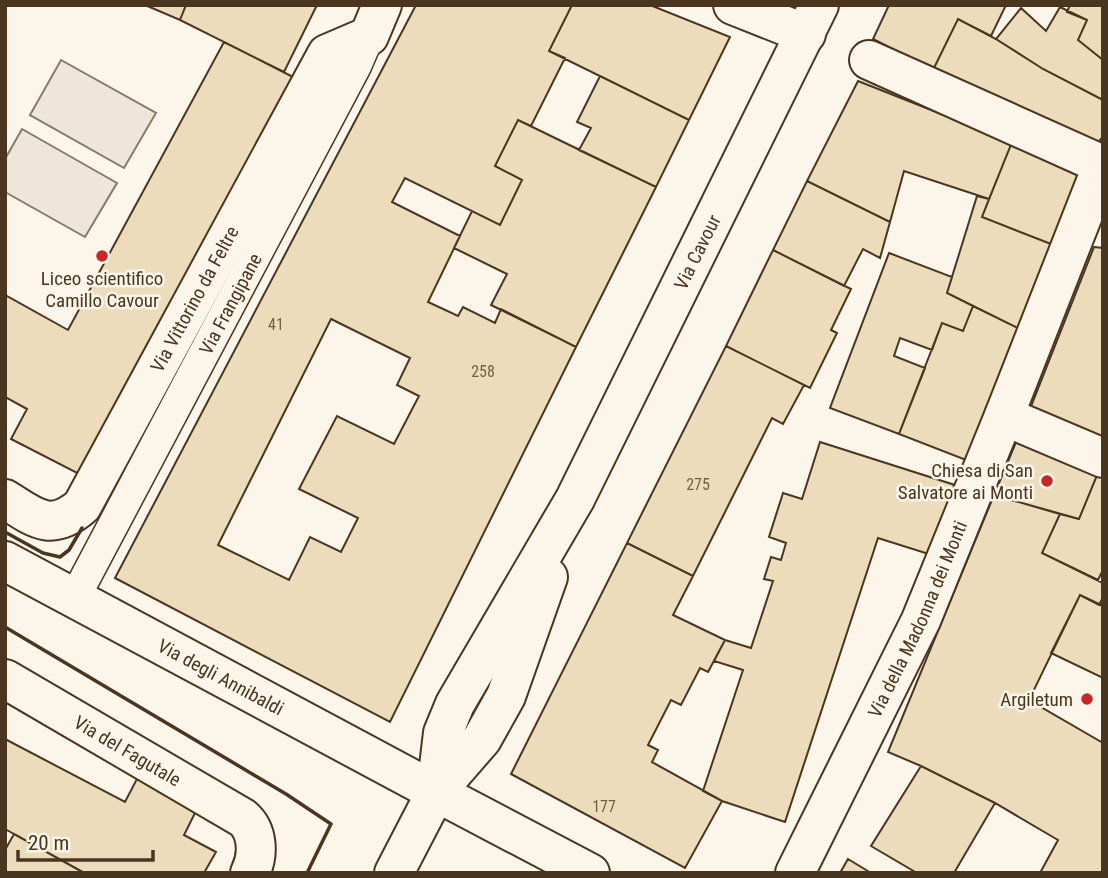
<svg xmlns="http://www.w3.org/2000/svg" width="1108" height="878" viewBox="0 0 1108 878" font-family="'Roboto Condensed',sans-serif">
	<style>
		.green { fill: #ede6d9; stroke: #887966; stroke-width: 2 }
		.building { fill: #ecdcbc; stroke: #4a3520; stroke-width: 2; fill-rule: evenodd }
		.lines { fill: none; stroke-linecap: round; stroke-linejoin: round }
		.pedestrian-casing { stroke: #4a3520; stroke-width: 33 }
		.minor-casing { stroke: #4a3520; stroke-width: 42 }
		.secondary-casing { stroke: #4a3520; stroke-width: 42 }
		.pedestrian { stroke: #fbf6e9; stroke-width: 30 }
		.minor { stroke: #fbf6e9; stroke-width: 38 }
		.secondary { stroke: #fbf6e9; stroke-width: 38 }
		.wall { stroke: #4a3520; stroke-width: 3.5 }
		.poi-dot { fill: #c62828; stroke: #fbf6e9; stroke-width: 2.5 }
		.labels { text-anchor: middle; stroke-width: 5; stroke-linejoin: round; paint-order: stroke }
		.number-label { font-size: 16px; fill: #725f47 }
		.street-label { font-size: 19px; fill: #4a3520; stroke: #fbf6e9 }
		.poi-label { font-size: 19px; fill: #4a3520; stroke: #fbf6e9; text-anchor: end }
	</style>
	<rect width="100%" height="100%" fill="#fbf6e9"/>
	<path class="green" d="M61 60 156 113 124 168 30 115Z
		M22 129 117 183 85 237 5 192V159Z"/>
	<path class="building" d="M145 5H186L180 20Z
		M186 5H317L284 72 180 20Z
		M416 5H572L549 51 565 58 531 126 518 120 495 166 522 180 500 225 405 178 392 202 460 236 428 302 458 316 463 307 495 323 501 309 576 347 390 722 115 578ZM331 319 410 358 397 385 419 396 394 444 337 416 299 489 358 518 341 552 310 537 289 580 218 545Z
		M572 5H650L730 37 689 120 549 51Z
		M889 5H1006L991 36 958 19 933 70 873 39Z
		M1070 5H1103V60L1078 40 1087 20 1067 12Z
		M1060 7 1087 20 1078 40 1103 60V100L1043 69 996 39 1021 8 1046 31Z
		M958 19 996 39 1043 69 1103 100V136L1097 144 933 70Z
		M224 42 295 78 81 475 11 439 27 409 5 397V295L68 330Z
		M600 76 689 120 656 187 579 150 591 128 577 122Z
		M858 81 1012 142 989 199 904 171 890 222 807 181Z
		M518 120 656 187 576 347 491 305 507 274 454 248 472 211 500 225 522 180 495 166Z
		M1012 142 1080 169 1051 244 982 217Z
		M807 181 890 222 880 258 863 249 844 286 773 250Z
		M977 196 989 199 982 217 1051 244 1018 328 947 293Z
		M1094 247 1103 248V444L1030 409Z
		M773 250 851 289 831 330 837 333 810 388 726 346Z
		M889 253 952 277 947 293 973 306 963 331 942 323 932 350 900 338 894 356 925 368 899 434 830 408Z
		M973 306 1018 328 966 460 899 434 942 323 963 331Z
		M726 346 804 385 783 424 772 418 693 576 627 543Z
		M1019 435 1100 468 1079 519 994 495Z
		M820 442 958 486 935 556 878 538 785 822 722 801 703 791 743 670 714 661 725 640 751 648 773 581 764 579 771 557 781 560 786 543 769 537 783 493 802 499Z
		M1100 468 1103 469V570L1098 580 1042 553 1060 514 1079 519Z
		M994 495 1060 514 1042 553 1103 583V597L1099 605 1080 595 1029 700 1103 743V873H1040L1058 840 995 803 921 766 888 752Z
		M627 543 693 576 673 615 725 640 708 672 700 668 681 705 671 700 648 745 658 750 652 762 722 801 685 868 511 774Z
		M1080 595 1103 606V678L1051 653Z
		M5 739 125 802 139 775 198 807 184 835 216 852 204 873H84L5 829Z
		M921 766 995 803 954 873H917L871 846Z
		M14 834 83 872V873H5V850Z
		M848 859 871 873H840Z"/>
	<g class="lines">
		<g class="pedestrian-casing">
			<g id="pedestrian">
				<path id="s1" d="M74 599 356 66 369 36"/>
			</g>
		</g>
		<g class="minor-casing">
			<g id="minor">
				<path d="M733 5 806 34"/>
				<path d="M869 60 1103 165"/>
				<path d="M1004 416 1103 458"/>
				<path id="s2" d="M5 499C35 518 51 533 82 506L327 54 369 36 382 5"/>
				<path id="s3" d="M5 679 243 818C258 831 259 855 250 873"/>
				<path id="s4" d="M436 792 443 733 455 704 575 499 819 5"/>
				<path d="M436 792 482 739 506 696 548 577"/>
				<path d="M436 792 590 873"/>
				<path id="s5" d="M795 873 921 620 1004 416 1103 164"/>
			</g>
		</g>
		<g class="secondary-casing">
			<g id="secondary">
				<path id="s6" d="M5 561 436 792 394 873"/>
			</g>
		</g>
		<use href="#pedestrian" class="pedestrian"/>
		<use href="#minor" class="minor"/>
		<use href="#secondary" class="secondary"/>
		<path class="wall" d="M5 532 43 553 60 557 69 550 82 528
			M5 627 286 794 331 824 307 873"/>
	</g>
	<g class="poi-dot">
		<circle cx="102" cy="256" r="7"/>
		<circle cx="1047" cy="481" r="7"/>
		<circle cx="1087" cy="699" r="7"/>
	</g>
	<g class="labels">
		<g class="number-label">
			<text x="276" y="330">41</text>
			<text x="483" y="377">258</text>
			<text x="698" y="490">275</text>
			<text x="604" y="812">177</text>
		</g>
		<g class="street-label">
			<text dy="7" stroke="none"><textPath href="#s4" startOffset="604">Via Cavour</textPath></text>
			<text dy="7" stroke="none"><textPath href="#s2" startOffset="322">Via Vittorino da Feltre</textPath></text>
			<text dy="7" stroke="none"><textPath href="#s1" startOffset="334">Via Frangipane</textPath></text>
			<text dy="7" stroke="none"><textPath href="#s5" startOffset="282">Via della Madonna dei Monti</textPath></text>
			<text dy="7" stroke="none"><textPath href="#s6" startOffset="245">Via degli Annibaldi</textPath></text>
			<text dy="7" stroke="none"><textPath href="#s3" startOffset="142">Via del Fagutale</textPath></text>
		</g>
		<g class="poi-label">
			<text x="102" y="285" text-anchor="middle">Liceo scientifico<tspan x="102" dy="22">Camillo Cavour</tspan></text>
			<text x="1033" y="477">Chiesa di San<tspan x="1033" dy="22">Salvatore ai Monti</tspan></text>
			<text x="1073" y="706">Argiletum</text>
		</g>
	</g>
	<rect width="1108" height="878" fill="none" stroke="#4a3520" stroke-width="14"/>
	<path d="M18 850v10h135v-10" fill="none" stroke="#4a3520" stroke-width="3.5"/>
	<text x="28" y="850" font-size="21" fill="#4a3520" stroke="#fbf6e9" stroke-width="5" paint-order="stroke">20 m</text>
</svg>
